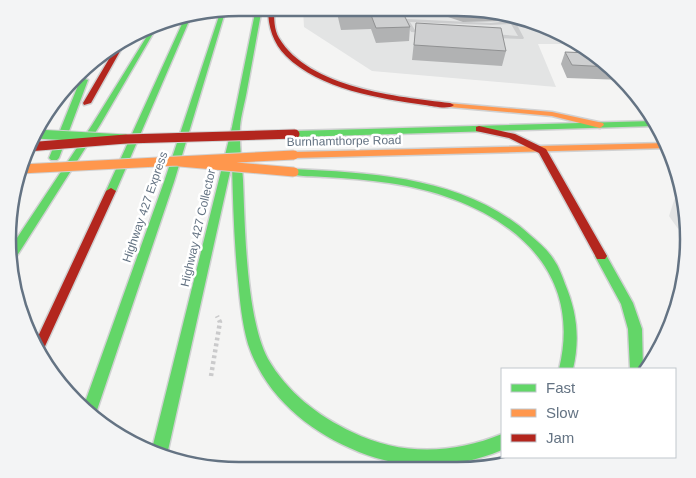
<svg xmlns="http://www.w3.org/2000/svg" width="696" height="478" viewBox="0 0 696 478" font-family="Arial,sans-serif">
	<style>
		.built { fill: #e3e4e4 }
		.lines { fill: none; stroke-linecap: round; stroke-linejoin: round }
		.fast-casing { stroke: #d0d1d2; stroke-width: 3 }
		.slow-casing { stroke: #d0d1d2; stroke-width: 3 }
		.jam-casing { stroke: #d0d1d2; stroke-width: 3 }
		.path { stroke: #cacacb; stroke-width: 4.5; stroke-dasharray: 3 3; stroke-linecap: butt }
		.lane { fill: #cccdce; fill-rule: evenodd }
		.fast { fill: #63d668; fill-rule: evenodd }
		.slow { fill: #ff974d; fill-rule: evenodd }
		.jam { fill: #b3261e; fill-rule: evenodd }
		.fast-bridge-casing { stroke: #d0d1d2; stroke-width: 11; stroke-linecap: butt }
		.slow-bridge-casing { stroke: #d0d1d2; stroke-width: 11; stroke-linecap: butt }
		.jam-bridge-casing { stroke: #d0d1d2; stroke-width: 11; stroke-linecap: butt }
		.fast-bridge { stroke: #63d668; stroke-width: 9 }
		.slow-bridge { stroke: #ff974d; stroke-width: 9 }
		.jam-bridge { stroke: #b3261e; stroke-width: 9 }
		.wall { fill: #b1b2b3 }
		.shaded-wall { fill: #909192 }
		.building { fill: #cecfd0; stroke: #909192 }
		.labels { text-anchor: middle; stroke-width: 5; stroke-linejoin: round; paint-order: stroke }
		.street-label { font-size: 12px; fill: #647383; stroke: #fff }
		.rim { fill: none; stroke: #647383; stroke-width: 2.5 }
	</style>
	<rect width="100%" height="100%" fill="#f4f4f3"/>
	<path class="built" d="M303 9 502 12 555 32 579 44H538L556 87 372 71 304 27Z
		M678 188 688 239V243L669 216Z"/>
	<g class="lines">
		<g class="fast-casing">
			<path id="fast" d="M256 8H262C257 35 252 63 247 90 245 102 241 115 240 127 239 144 242 163 243 180 245 227 246 318 268 359 287 392 318 416 352 432 401 456 453 454 502 434V450C454 470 407 471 359 452 309 432 265 396 248 344 242 323 240 302 238 280 234 241 233 202 232 163L167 455 151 453 232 127Z
				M226 9 174 182 95 416 83 408 164 182 221 10Z
				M192 14 116 191 111 194 107 193 106 191 186 15Z
				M158 25 100 125 15 259 11 260V247L92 125 152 28Z
				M81 78 88 80 59 158 57 160H51L49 158Z
				M652 121 655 126 295 137 291 134 295 131Z
				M294 169C376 173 467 178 530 235 539 243 548 250 554 260 559 267 562 276 565 284 577 312 580 339 573 369H559C587 255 486 197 389 183 368 180 346 178 325 177 314 176 301 177 291 174L289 172Z
				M601 252 605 253 633 303 642 329 643 369H630L628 329 621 304 595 256 597 253Z"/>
		</g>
		<g class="slow-casing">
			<path id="slow" d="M447 103 552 112 603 123 604 125 600 128 552 116 450 107 446 105Z
				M666 143 669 148 294 158 289 155 294 152Z"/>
		</g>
		<g class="jam-casing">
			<path id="jam" d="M268 8H274C274 18 274 30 279 38 309 88 398 97 450 103L454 105C448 110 433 106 425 105 381 99 319 89 286 56 273 43 268 27 268 8Z
				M127 39 91 103 84 105 83 103 119 42Z
				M479 126 515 134 546 149 607 256 605 259H597L539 153 509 138 476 131V127Z
				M111 188 116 191 41 355 34 345 106 191Z"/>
		</g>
		<path class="path" d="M211 376 220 322 217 316"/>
		<path class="lane" d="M507 14 512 16 516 22V23L524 38 523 39 493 38 490 36 493 34 518 36 511 24 491 25 410 22 415 30 427 31V32L425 33 411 32 405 20 407 19 491 23 510 21Z"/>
		<use href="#fast" class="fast"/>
		<use href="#slow" class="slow"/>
		<use href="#jam" class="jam"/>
		<g class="fast-bridge-casing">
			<path id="fast-bridge" d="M36 134 126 139"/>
		</g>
		<g class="slow-bridge-casing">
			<path id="slow-bridge" d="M180 162 294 172
				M20 169 294 155"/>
		</g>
		<g class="jam-bridge-casing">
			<path id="jam-bridge" d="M27 147 126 139 295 134"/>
		</g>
		<use href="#fast-bridge" class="fast-bridge"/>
		<use href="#slow-bridge" class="slow-bridge"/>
		<use href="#jam-bridge" class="jam-bridge"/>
	</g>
	<path class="wall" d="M336 9 378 10 380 14 410 27 409 41 376 43 371 29 341 30Z
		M445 11 502 12 509 14V16L501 21 463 22 448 17Z
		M416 23 506 51 502 66 412 60Z
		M565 52 591 53 621 76 624 80 567 78 561 64Z"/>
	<path class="shaded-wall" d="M504 13 509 14V16L501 21Z"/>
	<path class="building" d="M339 9 378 10 380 14 403 13 410 27 376 28 371 15 341 16Z
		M416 23 501 28 506 51 414 45Z
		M565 52 591 53 610 67 572 65Z"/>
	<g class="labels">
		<g class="street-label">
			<text transform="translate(344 141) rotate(-1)" y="4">Burnhamthorpe Road</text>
			<text transform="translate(145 207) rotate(-71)" y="4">Highway 427 Express</text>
			<text transform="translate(198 228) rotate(-77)" y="4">Highway 427 Collector</text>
		</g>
	</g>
	<path d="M0 0H696V478H0ZM239 16H457A223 223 0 0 1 680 239V239A223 223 0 0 1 457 462H239A223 223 0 0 1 16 239V239A223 223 0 0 1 239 16Z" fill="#f3f4f5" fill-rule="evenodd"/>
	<path class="rim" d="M239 16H457A223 223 0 0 1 680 239V239A223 223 0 0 1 457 462H239A223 223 0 0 1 16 239V239A223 223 0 0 1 239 16Z"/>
	<rect x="501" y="368" width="175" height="90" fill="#ffffff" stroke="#c1c7cd"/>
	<rect x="511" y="384" width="25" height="8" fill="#63d668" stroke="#c1c7cd"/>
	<text x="546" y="393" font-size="15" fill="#647383">Fast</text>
	<rect x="511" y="409" width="25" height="8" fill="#ff974d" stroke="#c1c7cd"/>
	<text x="546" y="418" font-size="15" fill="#647383">Slow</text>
	<rect x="511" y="434" width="25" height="8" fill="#b3261e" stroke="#c1c7cd"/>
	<text x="546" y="443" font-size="15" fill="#647383">Jam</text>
</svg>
